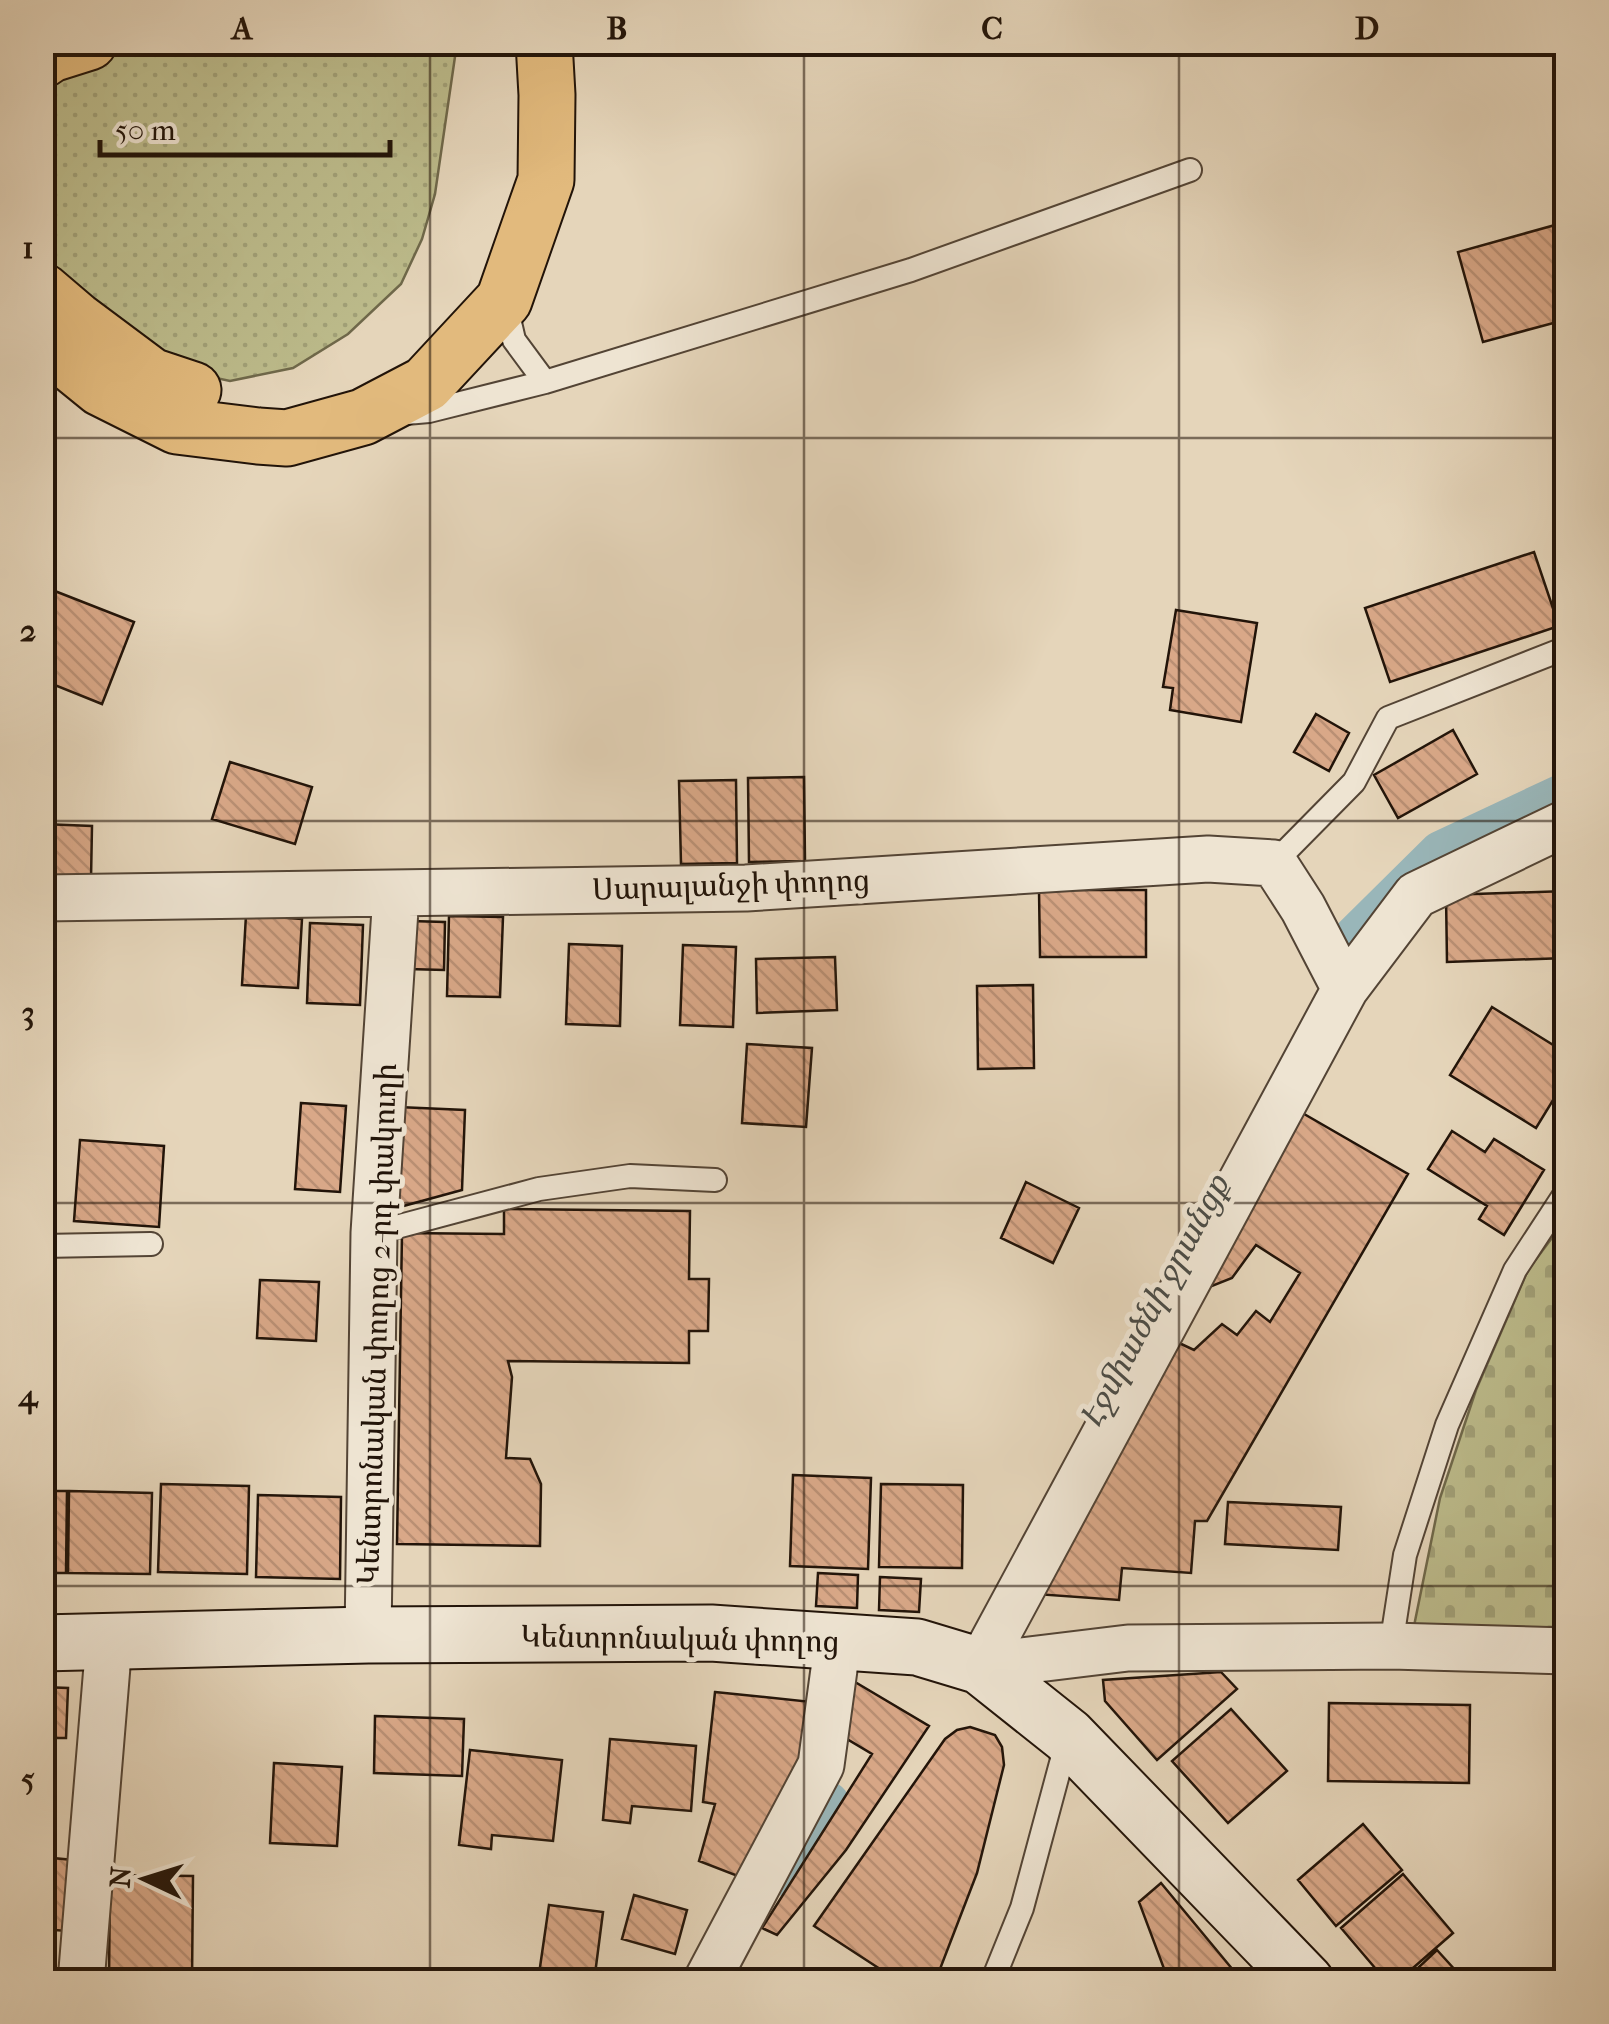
<svg xmlns="http://www.w3.org/2000/svg" width="1609" height="2024" viewBox="0 0 1609 2024" font-family="'IM FELL French Canon','Noto Serif Armenian',serif">
	<style>
		.grass { fill: url(#grass-dots); stroke: #6f684a; stroke-width: 2.5 }
		.cemetery { fill: url(#cemetery-stones); stroke: #6f684a; stroke-width: 2.5 }
		.lines { fill: none; stroke-linecap: round; stroke-linejoin: round }
		.canal { stroke: #99b6b9; stroke-width: 40 }
		.building { fill: url(#building-back-hatch); stroke: #221409; stroke-width: 2.5 }
		.service-casing { stroke: #534435; stroke-width: 26 }
		.minor-casing { stroke: #534435; stroke-width: 49 }
		.secondary-casing { stroke: #221409; stroke-width: 59 }
		.trunk-casing { stroke: #221409; stroke-width: 59 }
		.service { stroke: #eee4d2; stroke-width: 22 }
		.minor { stroke: #eee4d2; stroke-width: 45 }
		.secondary { stroke: #eee4d2; stroke-width: 55 }
		.trunk { stroke: #e2ba7d; stroke-width: 55 }
		.grid { fill: none; stroke: #221409; stroke-width: 2.5; stroke-opacity: 0.55 }
		.labels { text-anchor: middle; stroke-width: 10; stroke-linejoin: round; paint-order: stroke }
		.street-label { font-size: 30px; fill: #221409; stroke: #eee4d2 }
		.water-label { font-size: 32px; font-style: italic; fill: #4c4d47; stroke: #eee4d2 }
		.neatline { fill: none; stroke: #221409; stroke-width: 4 }
		.grid-label { font-size: 32px; text-anchor: middle; font-weight: bold; fill: #221409 }
	</style>
	<defs>
		<pattern id="grass-dots" width="8" height="8" patternUnits="userSpaceOnUse" patternTransform="scale(2.5)"><rect width="8" height="8" fill="#bcbb8b"/><path d="M2 2h.1M6 6h.1" fill="none" stroke="#a1a077" stroke-width="1.8" stroke-linecap="round"/></pattern>
		<pattern id="cemetery-stones" width="16" height="16" patternUnits="userSpaceOnUse" patternTransform="scale(2.5)"><rect width="16" height="16" fill="#bcbb8b"/><path d="M2 7V4a2 2 0 0 1 4 0v3zM10 15v-3a2 2 0 0 1 4 0v3z" fill="#a1a077"/></pattern>
		<pattern id="building-back-hatch" width="6" height="6" patternUnits="userSpaceOnUse" patternTransform="scale(2.5)"><rect width="6" height="6" fill="#d9a888"/><path d="M-1 5l2 2M0 0l6 6M5-1l2 2" fill="none" stroke="#ba9074"/></pattern>
	</defs>
	<rect width="100%" height="100%" fill="#e5d5ba"/>
	<filter id="stains"><feTurbulence type="fractalNoise" baseFrequency=".002" numOctaves="4"/><feColorMatrix values="0 0 0 0 .2 0 0 0 0 .09 0 0 0 0 .02 0 0 0 .5 -.17"/></filter>
	<radialGradient id="worn" r=".72"><stop offset=".6" stop-color="#630" stop-opacity="0"/><stop offset="1" stop-color="#630" stop-opacity=".3"/></radialGradient>
	<path class="grass" d="M114 43H457L435 194 422 239 401 284 348 334 293 368 230 381 165 367 43 276 42 83Z"/>
	<path class="cemetery" d="M1566 1219V1629L1414 1626 1440 1498 1476 1390 1528 1270Z"/>
	<g class="lines">
		<path class="canal" d="M1352 938 1440 851 1566 792
			M784 1876 829 1802"/>
	</g>
	<path class="building" d="M1566 222V357L1557 322 1483 342 1458 252Z
		M1534 552 1559 626 1390 682 1365 608Z
		M42 586 134 622 102 704 42 680Z
		M1176 610 1257 623 1241 722 1170 710 1173 688 1163 687Z
		M1316 714 1349 733 1329 771 1294 752Z
		M1453 730 1477 774 1398 818 1374 775Z
		M230 762 312 787 295 844 212 819Z
		M804 777 805 861 749 862 748 778Z
		M736 780 737 863 681 864 679 781Z
		M42 824 92 826 91 879 42 878Z
		M1039 890H1146V957H1040Z
		M1566 891V958L1447 962 1446 895Z
		M246 915 302 919 298 988 242 985Z
		M449 916 503 917 500 997 447 996Z
		M410 921 445 922 444 970 408 969Z
		M310 923 363 925 360 1005 307 1003Z
		M569 944 622 946 620 1026 566 1024Z
		M683 945 736 947 733 1027 680 1025Z
		M835 957 837 1010 757 1013 756 959Z
		M1033 985 1034 1068 978 1069 977 986Z
		M1492 1007 1566 1053V1079L1536 1128 1450 1075Z
		M747 1044 812 1048 806 1127 742 1123Z
		M301 1103 346 1106 340 1192 295 1189Z
		M398 1107 465 1110 462 1190 396 1208Z
		M1292 1107 1408 1174 1207 1521H1195L1191 1573 1122 1568 1119 1600 1035 1594 1177 1342 1194 1350 1222 1324 1237 1335 1256 1311 1270 1322 1300 1273 1256 1245 1232 1278 1202 1290Z
		M1452 1131 1485 1152 1494 1139 1544 1170 1504 1235 1479 1219 1487 1206 1428 1169Z
		M80 1140 164 1146 159 1227 74 1221Z
		M1026 1182 1079 1208 1053 1263 1001 1238Z
		M504 1209 690 1211 689 1279H709L708 1331H689V1363L508 1361 512 1377 506 1458 530 1459 541 1484 540 1546 397 1544 402 1233 504 1234Z
		M260 1280 319 1282 316 1341 257 1338Z
		M793 1475 871 1478 868 1569 790 1566Z
		M161 1484 249 1486 247 1574 158 1572Z
		M881 1484 963 1485 962 1568 879 1567Z
		M42 1491H67L66 1573H42Z
		M69 1491 152 1493 150 1574 68 1573Z
		M258 1495 341 1497 340 1579 256 1577Z
		M1228 1502 1341 1507 1338 1550 1225 1544Z
		M818 1573 858 1575 857 1608 816 1606Z
		M880 1577 921 1579 919 1612 879 1610Z
		M1221 1672 1237 1689 1157 1760 1105 1701 1103 1680Z
		M850 1679 929 1726 846 1850 777 1935 762 1928 872 1754 842 1736Z
		M42 1687 68 1688 66 1738H42Z
		M715 1692 812 1702 800 1787 748 1880 699 1861 715 1804 703 1802Z
		M1329 1703 1470 1705 1469 1783 1328 1781Z
		M1231 1709 1287 1771 1228 1823 1172 1761Z
		M375 1716 464 1719 462 1776 374 1773Z
		M970 1727 995 1735 1002 1747 1004 1765 977 1873 935 1982H900L814 1926 945 1739 957 1730Z
		M610 1739 696 1746 691 1811 632 1806 630 1823 603 1820Z
		M470 1750 562 1760 553 1841 492 1835 491 1849 459 1845Z
		M274 1763 342 1767 337 1846 270 1843Z
		M1363 1824 1402 1870 1336 1926 1298 1880Z
		M42 1857 73 1860 67 1931 42 1929Z
		M1403 1874 1453 1933 1397 1982H1387L1341 1928Z
		M110 1875 193 1876 192 1982H109Z
		M1161 1883 1243 1982H1169L1139 1902Z
		M634 1895 687 1910 675 1954 622 1939Z
		M549 1905 603 1912 594 1982 539 1974Z
		M1437 1950 1466 1982H1403Z"/>
	<g class="lines">
		<g class="service-casing">
			<path id="service" d="M505 301 514 340 545 382
				M406 413 429 411 545 382 911 270 1190 170
				M1274 863 1354 782 1388 718 1566 648
				M374 1233 539 1189 630 1176 715 1180
				M42 1246 151 1244
				M1391 1646 1405 1555 1447 1425 1515 1270 1566 1192
				M992 1982 1022 1908 1068 1737"/>
		</g>
		<g class="minor-casing">
			<path id="minor" d="M42 898 746 888 1208 859 1274 863 1303 908 1345 989
				M368 1635 374 1233 396 894
				M980 1666 1345 989 1416 895 1566 823
				M980 1666 1128 1648 1391 1646 1566 1651
				M81 1982 109 1642
				M706 1982 821 1765 838 1640"/>
		</g>
		<g class="secondary-casing">
			<path id="secondary" d="M42 1643 368 1635 711 1633 917 1647 980 1666 1068 1736 1306 1982"/>
		</g>
		<g class="trunk-casing">
			<path id="trunk" d="M42 60 51 54 89 42
				M42 291 76 320 151 376 193 390
				M42 340 101 388 177 426 258 436 287 438 363 417 426 384 504 300 546 180 547 95 544 42"/>
		</g>
		<use href="#service" class="service"/>
		<use href="#minor" class="minor"/>
		<use href="#secondary" class="secondary"/>
		<use href="#trunk" class="trunk"/>
	</g>
	<path class="grid" d="M430 42V1982M804 42V1982M1179 42V1982M42 438H1566M42 821H1566M42 1203H1566M42 1586H1566"/>
	<g class="labels">
		<g class="street-label">
			<text transform="translate(731 885) rotate(-2)" y="10">Սարալանջի փողոց</text>
			<text transform="translate(377 1324) rotate(-88)" y="10">Կենտրոնական փողոց 2-րդ փակուղի</text>
			<text transform="translate(680 1639) rotate(1)" y="10">Կենտրոնական փողոց</text>
		</g>
		<g class="water-label">
			<text transform="translate(1154 1301) rotate(-62)" y="11">Էջմիածնի ջրանցք</text>
		</g>
	</g>
	<rect width="1609" height="2024" fill="none" stroke="#e5d5ba" stroke-width="110"/>
	<g transform="translate(145 1879) rotate(274)" stroke="#eee4d2" stroke-width="8" paint-order="stroke">
	<path d="M0-8L18 38L0 25L-18 38Z" fill="#221409"/>
	<text y="-15" font-size="28" font-weight="bold" text-anchor="middle" fill="#221409">N</text>
	</g>
	<path d="M100 140v15h290v-15" fill="none" stroke="#221409" stroke-width="5"/>
	<text x="115" y="140" font-size="30" fill="#221409" stroke="#eee4d2" stroke-width="8" paint-order="stroke">50 m</text>
	<rect x="55" y="55" width="1499" height="1914" class="neatline"/>
	<g class="grid-label">
		<text x="242" y="39">A</text>
		<text x="617" y="39">B</text>
		<text x="992" y="39">C</text>
		<text x="1367" y="39">D</text>
		<text x="28" y="258">1</text>
		<text x="28" y="641">2</text>
		<text x="28" y="1023">3</text>
		<text x="28" y="1406">4</text>
		<text x="28" y="1789">5</text>
	</g>
	<rect width="100%" height="100%" filter="url(#stains)"/>
	<rect width="100%" height="100%" fill="url(#worn)"/>
</svg>
